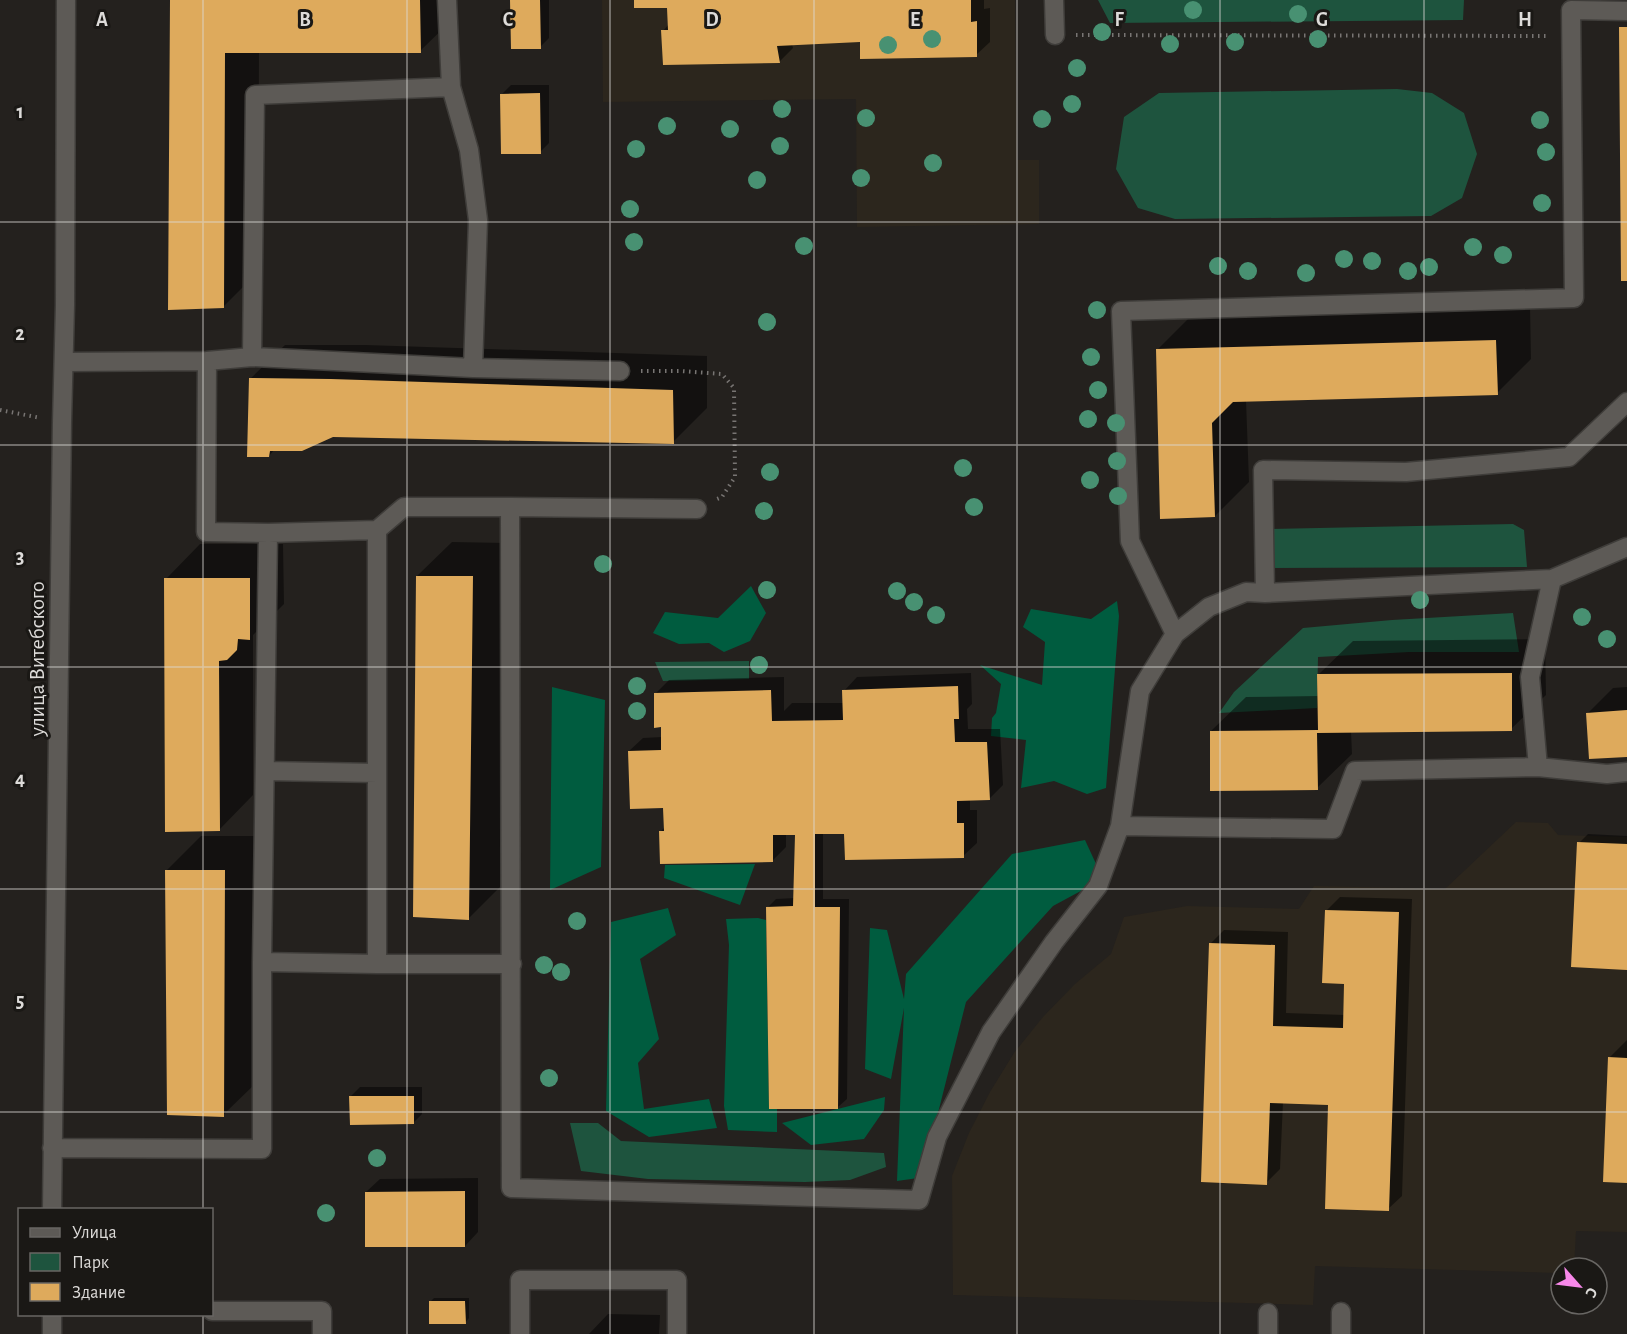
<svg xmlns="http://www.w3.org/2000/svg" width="1627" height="1334" viewBox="0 0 1627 1334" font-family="'Alegreya Sans',sans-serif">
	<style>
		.built { fill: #2c261d }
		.green { fill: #1e543e }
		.forest { fill: #005c3f }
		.shadow { fill: #0007 }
		.building { fill: #deaa5c }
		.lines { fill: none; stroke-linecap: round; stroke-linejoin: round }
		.minor-casing { stroke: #3f3d3a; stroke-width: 21 }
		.path { stroke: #787573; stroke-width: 4; stroke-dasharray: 1.5 4.5; stroke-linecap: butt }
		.minor { stroke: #5d5a56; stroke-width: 18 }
		.tree { fill: #489172 }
		.grid { fill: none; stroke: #dddbd9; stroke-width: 1.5; stroke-opacity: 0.55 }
		.labels { text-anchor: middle; stroke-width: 6; stroke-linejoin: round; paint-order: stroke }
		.street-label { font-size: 22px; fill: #dddbd9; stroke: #1a1815 }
		.grid-label { font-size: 20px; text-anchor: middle; font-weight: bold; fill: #dddbd9; stroke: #1a1815; stroke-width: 6; stroke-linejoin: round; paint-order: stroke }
	</style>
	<rect width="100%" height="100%" fill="#24211e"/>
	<path class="built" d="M602 0H1015L1017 160H1039V224L857 227 856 99 603 102Z
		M1516 822 1548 823 1558 835 1627 837V1232L1576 1231 1574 1268H1561V1273L1315 1266 1313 1305 953 1295 952 1176 969 1133 990 1092 1014 1053 1043 1017 1075 984 1111 954 1124 917 1187 906 1299 909 1314 886 1445 889Z"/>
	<path class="green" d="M1098 0H1464L1463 20 1110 23Z
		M1397 89 1432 93 1464 113 1477 154 1462 198 1431 216 1175 219 1138 208 1116 169 1124 117 1159 93Z
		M1513 524 1524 530 1527 567 1268 568V529Z
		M1513 613 1519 652H1409L1318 657 1317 708 1219 713 1234 692 1303 628 1392 620Z
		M749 661V679L663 681 655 662Z
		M570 1123H598L621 1141 884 1153 886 1167 850 1180 805 1182 648 1179 581 1171Z"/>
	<path class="forest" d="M751 586 766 613 750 641 724 652 709 643 679 644 653 633 665 612 718 618Z
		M1117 601 1119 616 1106 788 1087 794 1054 781 1021 788 1026 740 991 736 992 718 996 713 1001 684 980 665 1042 685 1045 642 1023 627 1031 609 1091 619Z
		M552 687 605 700 601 867 550 890Z
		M1085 840 1103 879 1053 906 966 1002 936 1121 932 1176 897 1181 904 1008 891 1079 865 1069 870 928 887 930 904 999 906 974 1012 854Z
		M755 864 740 905 664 878 665 865Z
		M668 908 676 935 640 959 659 1039 638 1063 644 1109 709 1099 717 1128 649 1137 606 1111 611 922Z
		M758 918 766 920 769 1109H777V1132L728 1130 724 1106 729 945 726 919Z
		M885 1097 884 1110 864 1139 811 1145 782 1123Z"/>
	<path class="shadow" d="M171 0H454L455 17 420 51H259L258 272 224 306Z
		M512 0H549V38L540 47Z
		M635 0H984V9L990 8V42L976 55 861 41 792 44 793 48 780 61 663 31 669 24 668 6Z
		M511 85H549V143L540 152 502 94Z
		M1530 306 1531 359 1497 393 1246 400 1249 482 1215 516 1157 350 1192 315Z
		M285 345H366L707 356V408L673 442 333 436 275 449 269 456 250 379Z
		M452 542 507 543 503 884 468 919 417 576Z
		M200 544H283L284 604 253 635V795L219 830 166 579Z
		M1545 639 1546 695 1511 729 1351 731 1352 754 1317 788 1211 731 1246 697 1319 696 1318 675 1353 641Z
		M971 673 972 704 967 709 968 729H1000L1003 785 990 798 970 799V810H977V843L963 856 846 830 823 833V899H849L847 1099 838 1107 767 908 776 899 795 898 796 833 786 834V847L773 860 660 832 666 826 664 807 629 751 643 738 662 737V726L656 693 669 680 784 677V711L792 703H844V691L857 677Z
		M1627 687V755L1587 714 1613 688Z
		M1588 834 1627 836V968L1579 843Z
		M201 836H258V1081L223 1115 167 870Z
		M1340 897 1412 899 1402 1196 1388 1209 1330 1104 1283 1102 1280 1169 1266 1183 1211 943 1224 930 1288 932 1286 1013 1345 1015 1346 982 1326 911Z
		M1627 1040V1182L1609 1058Z
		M360 1087H422V1114L413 1123 351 1096Z
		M478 1178V1232L465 1246 366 1192 380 1179Z
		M434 1298H469V1318L465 1323 430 1302Z
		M608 1314 660 1315 659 1334H589Z"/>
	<path class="building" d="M170 0H420L421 53H225L224 308 168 310Z
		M510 0H540L541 49H511Z
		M634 0H971V22L977 21V57L860 59V42L777 46 780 63 663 65 661 30H668L667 8H634Z
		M1619 27H1627V281H1621Z
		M540 93 541 154H501L500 94Z
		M1496 340 1498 395 1233 402 1212 423 1215 517 1160 519 1156 349Z
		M249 378 331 379 673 390 674 444 333 437 302 451H270L269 457H247Z
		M416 576H473L469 920 413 917Z
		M164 578H250V640L238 639 237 650 227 660 219 661 220 831 165 832Z
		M1512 673V731L1317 733 1318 790 1210 791V731L1318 730 1317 674Z
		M958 686 959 719H954L955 742H987L990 800 957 801V823H964V858L845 860 844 834H815V907H840L838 1109H769L766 907 793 906 795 835H773V862L660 864 659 831H664L663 808 630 809 628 751 661 750V727L654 728V693L771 690 772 721 843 720 842 690Z
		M1627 710V757L1589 759 1586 713Z
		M1577 842 1627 844V970L1571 967Z
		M165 870H225L224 1117 167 1115Z
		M1325 910 1399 912 1389 1211 1325 1209 1328 1105 1270 1103 1267 1185 1201 1182 1209 943 1275 945 1273 1026 1343 1028 1344 984 1322 983Z
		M1608 1057 1627 1058V1183L1603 1182Z
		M349 1096H414V1124L350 1125Z
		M465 1191V1247H365V1192Z
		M429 1301H465L466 1324H429Z"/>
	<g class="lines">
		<g class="minor-casing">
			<path id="minor" d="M447 0 451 87 255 95 252 357 473 368 620 371
				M1054 0 1055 35
				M451 87 469 150 478 220 473 368
				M252 357 207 361 206 532 268 533 262 962
				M65 362 207 361
				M510 507 697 509
				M268 533 377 530
				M1627 547 1552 579 1265 593 1246 592 1209 607 1175 634 1140 691 1120 826 1333 829 1355 771 1538 767 1607 774 1627 772
				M1265 593 1263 470 1406 472 1569 457 1627 402
				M1175 634 1130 541 1121 311 1574 298 1571 10 1627 11
				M1538 767 1530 677 1552 579
				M266 771 377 773
				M512 964H377V530L404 507H510L511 1188 919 1200 937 1137 991 1032 1054 942 1098 886 1120 826
				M52 1148 262 1149V962L377 964
				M52 1210 62 422 65 305 66 0
				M212 1311H322V1334
				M52 1314V1334
				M520 1334V1280H677V1334
				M1268 1334V1313
				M1341 1334V1312"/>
		</g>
		<path class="path" d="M1076 35 1549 36
			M641 371H681L722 374 734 388 735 477 722 497 717 499
			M0 410 41 418"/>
		<use href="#minor" class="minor"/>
	</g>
	<g class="tree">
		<circle cx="1193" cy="10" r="9"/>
		<circle cx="1298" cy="14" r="9"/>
		<circle cx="1102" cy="32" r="9"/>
		<circle cx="932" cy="39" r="9"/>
		<circle cx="1318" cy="39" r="9"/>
		<circle cx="1235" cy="42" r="9"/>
		<circle cx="1170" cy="44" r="9"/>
		<circle cx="888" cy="45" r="9"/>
		<circle cx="1077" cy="68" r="9"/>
		<circle cx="1072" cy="104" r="9"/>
		<circle cx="782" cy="109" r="9"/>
		<circle cx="866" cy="118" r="9"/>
		<circle cx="1042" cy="119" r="9"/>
		<circle cx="1540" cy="120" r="9"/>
		<circle cx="667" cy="126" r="9"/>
		<circle cx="730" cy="129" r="9"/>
		<circle cx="780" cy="146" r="9"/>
		<circle cx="636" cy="149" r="9"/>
		<circle cx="1546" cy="152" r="9"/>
		<circle cx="933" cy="163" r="9"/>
		<circle cx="861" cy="178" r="9"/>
		<circle cx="757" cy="180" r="9"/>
		<circle cx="1542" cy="203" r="9"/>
		<circle cx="630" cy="209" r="9"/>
		<circle cx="634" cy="242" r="9"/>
		<circle cx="804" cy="246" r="9"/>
		<circle cx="1473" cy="247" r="9"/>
		<circle cx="1503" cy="255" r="9"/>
		<circle cx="1344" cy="259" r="9"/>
		<circle cx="1372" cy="261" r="9"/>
		<circle cx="1218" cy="266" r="9"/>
		<circle cx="1429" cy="267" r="9"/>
		<circle cx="1248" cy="271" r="9"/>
		<circle cx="1408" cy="271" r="9"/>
		<circle cx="1306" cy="273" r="9"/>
		<circle cx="1097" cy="310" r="9"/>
		<circle cx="767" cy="322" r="9"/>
		<circle cx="1091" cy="357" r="9"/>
		<circle cx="1098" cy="390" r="9"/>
		<circle cx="1088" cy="419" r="9"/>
		<circle cx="1116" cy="423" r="9"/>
		<circle cx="1117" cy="461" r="9"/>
		<circle cx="963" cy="468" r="9"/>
		<circle cx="770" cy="472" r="9"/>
		<circle cx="1090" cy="480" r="9"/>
		<circle cx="1118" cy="496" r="9"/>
		<circle cx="974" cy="507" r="9"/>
		<circle cx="764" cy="511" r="9"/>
		<circle cx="603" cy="564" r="9"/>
		<circle cx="767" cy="590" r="9"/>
		<circle cx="897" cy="591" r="9"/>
		<circle cx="1420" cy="600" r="9"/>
		<circle cx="914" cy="602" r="9"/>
		<circle cx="936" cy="615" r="9"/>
		<circle cx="1582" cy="617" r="9"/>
		<circle cx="1607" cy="639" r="9"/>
		<circle cx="759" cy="665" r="9"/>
		<circle cx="637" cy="686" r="9"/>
		<circle cx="637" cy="711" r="9"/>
		<circle cx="577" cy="921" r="9"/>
		<circle cx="544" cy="965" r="9"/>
		<circle cx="561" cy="972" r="9"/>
		<circle cx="549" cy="1078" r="9"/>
		<circle cx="377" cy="1158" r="9"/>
		<circle cx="326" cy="1213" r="9"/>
	</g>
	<path class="grid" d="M203 0V1210M407 0V1334M610 0V1334M814 0V1334M1017 0V1334M1220 0V1334M1424 0V1334M0 222H1627M0 445H1627M0 667H1627M0 889H1627M0 1112H1627M203 1314V1334"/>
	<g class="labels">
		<g class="street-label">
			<text transform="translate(36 659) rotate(-90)" y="8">улица Витебского</text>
		</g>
	</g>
	<g class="grid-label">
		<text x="102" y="26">A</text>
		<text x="305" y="26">B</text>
		<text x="508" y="26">C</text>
		<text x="712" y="26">D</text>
		<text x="915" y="26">E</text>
		<text x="1119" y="26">F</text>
		<text x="1322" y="26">G</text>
		<text x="1525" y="26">H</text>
		<text x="20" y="118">1</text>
		<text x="20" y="340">2</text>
		<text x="20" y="563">3</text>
		<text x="20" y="785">4</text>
		<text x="20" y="1007">5</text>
	</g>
	<rect x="18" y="1208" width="195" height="108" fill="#1a1815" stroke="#686663" stroke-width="1.5"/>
	<rect x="30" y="1228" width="30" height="9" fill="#5d5a56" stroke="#686663" stroke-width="1.5"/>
	<text x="72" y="1238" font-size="18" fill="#dddbd9">Улица</text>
	<rect x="30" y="1253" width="30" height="18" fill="#1e543e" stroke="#686663" stroke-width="1.5"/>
	<text x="72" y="1268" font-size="18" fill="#dddbd9">Парк</text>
	<rect x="30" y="1283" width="30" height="18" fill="#deaa5c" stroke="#686663" stroke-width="1.5"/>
	<text x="72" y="1298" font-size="18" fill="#dddbd9">Здание</text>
	<g transform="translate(1579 1286) rotate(118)"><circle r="28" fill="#1a1815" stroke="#686663" stroke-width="1.5"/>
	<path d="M0-4.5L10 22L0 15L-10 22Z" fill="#f888ea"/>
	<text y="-9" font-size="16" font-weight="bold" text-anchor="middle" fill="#dddbd9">С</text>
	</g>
</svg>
